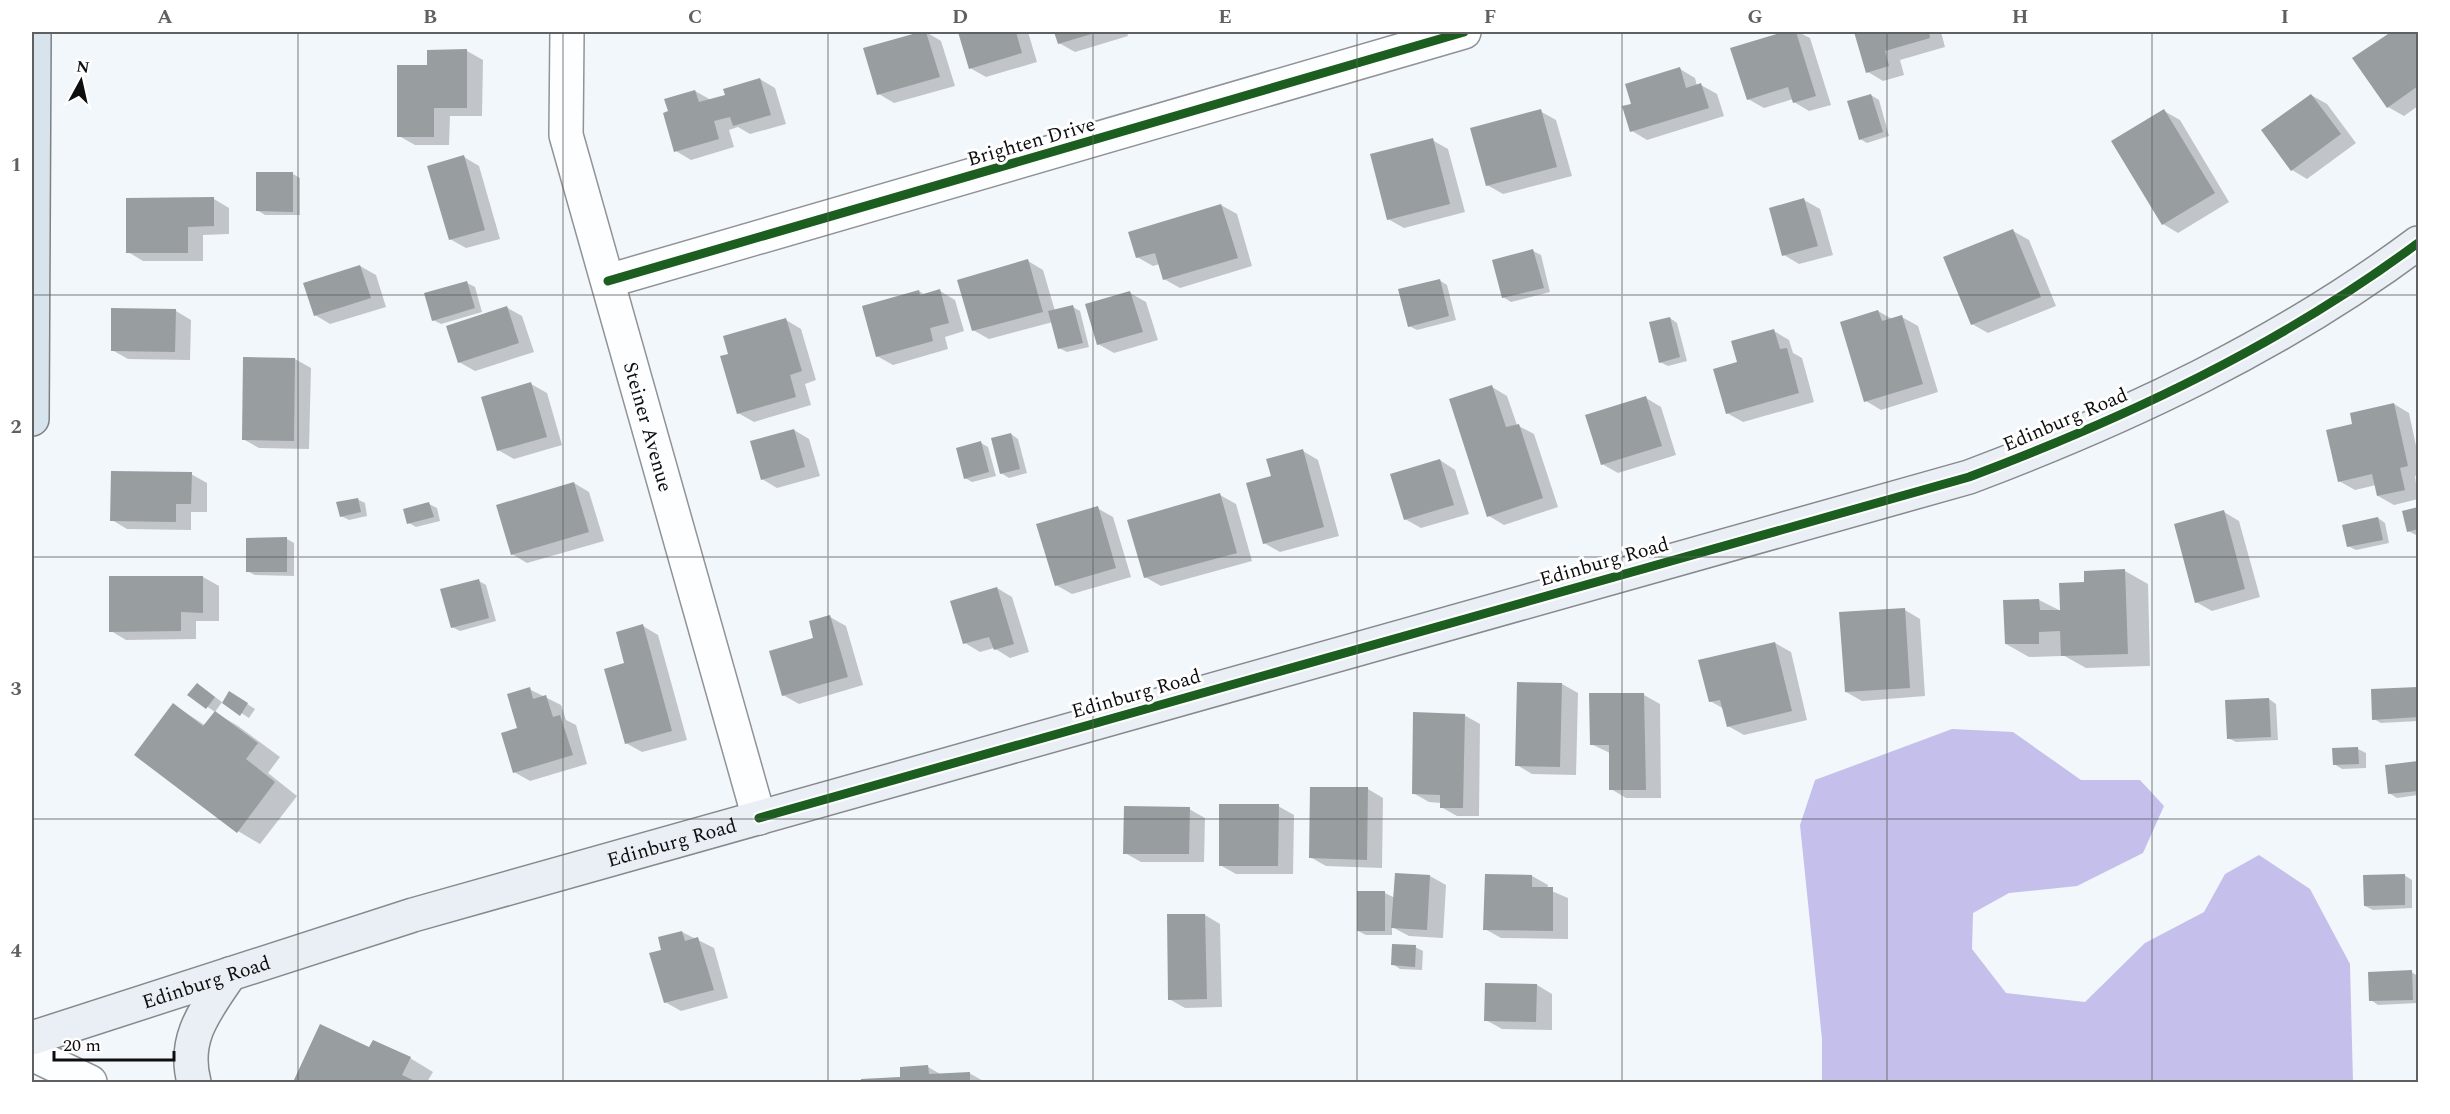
<svg xmlns="http://www.w3.org/2000/svg" width="2450" height="1114" viewBox="0 0 2450 1114" font-family="Spectral,serif">
	<style>
		.forest { fill: #c5bfec }
		.shadow { fill: #0003 }
		.building { fill: #989d9f }
		.lines { fill: none; stroke-linecap: round; stroke-linejoin: round }
		.minor-casing { stroke: #919395; stroke-width: 36 }
		.tertiary-casing { stroke: #919395; stroke-width: 36 }
		.secondary-casing { stroke: #878a8c; stroke-width: 36 }
		.primary-casing { stroke: #7e8082; stroke-width: 36 }
		.minor { stroke: #fdfeff; stroke-width: 33 }
		.tertiary { stroke: #fdfeff; stroke-width: 33 }
		.secondary { stroke: #eaeff5; stroke-width: 33 }
		.primary { stroke: #d8e4ed; stroke-width: 33 }
		.cycleway-casing { stroke: #fff; stroke-width: 13 }
		.cycleway { stroke: #1b5e20; stroke-width: 9 }
		.grid { fill: none; stroke: #5e6061; stroke-width: 1.5; stroke-opacity: 0.55 }
		.labels { text-anchor: middle; stroke-width: 6; stroke-linejoin: round; paint-order: stroke }
		.street-label { font-size: 20px; fill: #0e0e0e; stroke: #fff }
		.neatline { fill: none; stroke: #5e6061; stroke-width: 2 }
		.grid-label { font-size: 20px; text-anchor: middle; font-weight: bold; fill: #5e6061 }
	</style>
	<rect width="100%" height="100%" fill="#f2f7fc"/>
	<path class="forest" d="M1952 729 2013 732 2081 780H2140L2164 806 2143 853 2077 886 2009 893 1973 913 1972 949 2006 993 2085 1002 2145 943 2204 912 2225 874 2259 855 2310 889 2350 964 2353 1082H1822V1039L1800 825 1815 780Z"/>
	<path class="shadow" d="M926 32 941 41 955 86 894 103 879 94 865 49Z
		M959 32H1028L1037 62 986 77 970 68Z
		M1055 32H1127L1128 36 1075 52 1059 43Z
		M1788 32H1798L1810 38 1831 105 1809 111 1794 102 1793 99 1764 108 1748 99 1732 49Z
		M1856 32H1941L1945 47 1900 60 1904 75 1883 81 1868 72Z
		M2394 32H2418V106L2404 116 2388 107 2354 59Z
		M467 51 483 60 482 116H450L449 145H415L399 136 428 66Z
		M1680 69 1695 78 1697 86 1701 85 1717 94 1724 116 1647 140 1632 131 1633 105Z
		M760 79 775 88 786 124 750 134 738 127 729 130 734 147 691 160 676 151 695 91 711 100 726 96Z
		M1871 95 1879 100 1889 136 1867 143 1860 139Z
		M2311 95 2327 104 2356 143 2307 179 2292 170Z
		M1540 111 1556 120 1572 176 1503 194 1487 185Z
		M2164 111 2180 120 2229 202 2178 233 2163 224Z
		M1432 140 1448 149 1465 212 1404 228 1388 219Z
		M464 157 479 166 500 239 466 248 450 239Z
		M293 174 300 178V215H265L257 210Z
		M214 199 229 208V234L203 235V261H143L128 252Z
		M1804 200 1820 209 1833 255 1799 264 1784 255Z
		M1221 205 1237 214 1252 266 1180 288 1164 279 1160 264 1153 266 1137 257Z
		M2013 231 2029 240 2056 306 1988 333 1972 324Z
		M1533 251 1541 255 1550 292 1511 302 1503 297Z
		M1028 261 1043 270 1055 311 1073 307 1080 311 1089 347 1067 352 1059 348 1053 322 989 339 973 330Z
		M360 266 376 275 386 307 330 324 315 315Z
		M1439 280 1447 285 1456 320 1417 330 1409 326Z
		M467 283 475 287 482 312 441 324 433 320Z
		M919 291 925 295 940 291 955 300 964 331 945 337 948 349 893 365 877 356Z
		M1130 293 1146 302 1158 340 1114 353 1098 344Z
		M506 307 522 316 534 352 475 371 459 362Z
		M176 311 191 320 190 360 128 359 112 350Z
		M1878 311 1892 319 1902 317 1918 326 1938 392 1881 410 1866 401Z
		M1670 318 1677 323 1687 361 1668 366 1660 362Z
		M786 320 801 329 816 380 805 384 811 405 754 422 738 413 730 355Z
		M1774 331 1789 340 1793 353 1802 358 1814 402 1743 422 1727 413 1739 363Z
		M295 359 311 368 309 449 259 448 243 439Z
		M531 384 547 393 562 445 514 459 498 450Z
		M1492 387 1507 396 1517 425 1534 434 1558 507 1504 525 1489 516Z
		M1646 398 1661 407 1676 455 1618 473 1602 464Z
		M2394 404 2409 413 2418 455V475L2415 476 2418 499 2394 505 2378 496 2376 485 2355 490 2339 481 2354 425Z
		M794 430 809 439 820 476 777 488 762 479Z
		M1011 434 1018 439 1027 473 1009 478 1001 473Z
		M981 443 988 447 996 476 972 482 965 478Z
		M1303 451 1318 460 1339 536 1280 552 1264 543Z
		M1440 460 1455 470 1469 514 1421 528 1405 519Z
		M191 474 207 483V512H191V530L127 529 112 520Z
		M574 483 589 492 604 541 527 563 512 554Z
		M1220 495 1236 504 1252 561 1161 586 1145 577Z
		M357 499 365 503 367 516 349 520 341 516Z
		M429 504 437 508 440 521 416 527 409 523Z
		M1097 508 1113 517 1131 577 1072 594 1056 585Z
		M2418 509V534L2416 535 2408 531 2404 512Z
		M2224 512 2239 521 2260 597 2212 611 2196 602Z
		M2378 518 2385 523 2389 543 2356 550 2348 546Z
		M287 539 294 543V576L255 575 247 571Z
		M2125 571 2148 584 2150 666 2086 668 2061 654V656L2029 657 2006 644 2039 600 2061 611 2086 583Z
		M203 577 219 586V621H196V639L126 640 111 631V578Z
		M479 581 486 585 496 621 460 631 452 627Z
		M997 588 1012 597 1029 652 1010 658 994 648 980 652 965 643Z
		M1905 610 1920 619 1925 696 1862 701 1846 692Z
		M830 617 846 626 863 685 799 704 783 695Z
		M643 626 658 635 687 740 642 752 626 743V664Z
		M1775 643 1791 652 1807 720 1744 735 1728 726 1724 709 1710 701Z
		M1562 684 1578 693 1576 775 1532 774 1517 765Z
		M2418 688V721L2381 723 2374 719 2372 691Z
		M204 689 222 702 215 712 189 694Z
		M529 689 561 705 566 720 576 725 587 764 530 781 514 772 519 729Z
		M230 693 255 709 249 718 224 702Z
		M1644 695 1660 704 1661 798H1626L1611 789 1610 753 1591 744Z
		M2269 699 2276 704 2278 740 2236 742 2228 738Z
		M174 705 206 726 216 713 238 726 280 757 268 773 297 796 260 844 238 831Z
		M1464 715 1480 724 1479 816H1457L1441 807V803L1429 802 1413 793Z
		M2358 749 2366 753V768L2342 769 2334 764V750Z
		M2418 763V795L2397 798 2389 793 2386 766Z
		M1368 789 1383 798 1382 868 1326 866 1310 857Z
		M1278 806 1294 815 1293 874H1236L1220 865Z
		M1189 809 1205 818 1204 862H1141L1125 853Z
		M1396 875 1430 876 1446 885 1443 938 1409 936 1392 927V935H1366L1358 931 1385 893 1395 898Z
		M2404 875 2412 880V908L2373 910 2365 906Z
		M1532 876 1548 885 1547 889 1568 898V939L1501 938 1485 929Z
		M1205 915 1220 924 1222 1007 1185 1008 1169 999Z
		M682 932 714 948 728 998 681 1011 665 1002 663 951Z
		M1415 947 1423 951 1422 970 1400 969 1393 964Z
		M2411 972 2418 976V1003L2378 1005 2371 1000Z
		M1537 985 1552 994V1030L1502 1029 1486 1020Z
		M320 1026 370 1049 410 1058 433 1072 427 1082H294Z
		M928 1067 942 1075 969 1073 985 1082H862V1080L902 1078Z"/>
	<path class="building" d="M920 32H926L940 77 877 95 863 48Z
		M958 32H1016L1022 53 969 69Z
		M1054 32H1098L1058 44Z
		M1783 32H1796L1816 96 1793 103 1788 87 1747 100 1730 48Z
		M1854 32H1929L1930 38 1885 51 1889 66 1866 73Z
		M2391 32H2418V86L2387 108 2352 58Z
		M467 49V108H434V137H397V65H427V50Z
		M1680 67 1686 88 1701 83 1709 108 1630 132 1622 106 1631 104 1625 84Z
		M760 78 771 115 733 126 730 117 714 121 719 139 674 152 663 113 668 111 664 99 695 90 699 102 725 95 723 89Z
		M1871 94 1883 132 1859 140 1847 101Z
		M2311 94 2341 134 2291 171 2261 130Z
		M1541 109 1557 167 1486 186 1470 128Z
		M2164 109 2215 193 2162 225 2111 141Z
		M1433 138 1450 204 1387 220 1370 154Z
		M464 155 485 230 449 240 427 166Z
		M256 172H293V212L256 211Z
		M214 197V226L188 227V253H126V198Z
		M1804 198 1818 246 1782 256 1769 208Z
		M1221 204 1238 258 1163 280 1155 253 1136 258 1128 232Z
		M2013 229 2041 297 1971 325 1943 257Z
		M1533 249 1544 288 1502 298 1492 260Z
		M1028 259 1043 312 972 331 957 280Z
		M360 265 371 298 314 316 303 283Z
		M1440 279 1449 316 1408 327 1398 289Z
		M467 281 475 308 432 321 424 293Z
		M940 289 949 323 930 328 933 341 876 357 862 306 919 290 920 295Z
		M1130 291 1143 332 1097 345 1085 304Z
		M1073 305 1083 343 1058 349 1048 311Z
		M507 306 519 343 458 363 446 326Z
		M111 308 176 309 175 352 111 351Z
		M1878 310 1882 321 1902 315 1923 384 1864 402 1840 322Z
		M1670 317 1680 357 1659 363 1649 322Z
		M786 318 802 371 790 375 796 397 737 414 720 356 728 354 723 336Z
		M1774 329 1780 349 1787 348 1799 393 1726 414 1713 369 1737 362 1731 341Z
		M243 357 295 358 294 441 242 440Z
		M531 382 547 437 497 451 481 397Z
		M1492 385 1506 427 1519 424 1543 498 1487 517 1449 399Z
		M1646 396 1662 446 1601 465 1585 415Z
		M2394 403 2408 466 2400 468 2405 490 2377 496 2372 474 2338 482 2326 430 2352 424 2350 413Z
		M794 429 805 467 761 480 750 441Z
		M1011 433 1020 469 1000 474 991 438Z
		M981 441 989 472 964 479 956 448Z
		M1303 449 1324 527 1263 544 1246 483 1271 476 1266 459Z
		M1440 459 1454 505 1404 520 1390 474Z
		M111 471 192 472 191 504H176V522L110 521Z
		M574 482 589 532 511 555 496 505Z
		M1220 493 1237 553 1144 578 1127 520Z
		M358 498 361 512 340 517 336 502Z
		M429 502 434 517 407 524 403 509Z
		M1098 506 1116 568 1055 586 1036 524Z
		M2418 507V529L2407 532 2402 511Z
		M2224 510 2245 589 2195 603 2174 524Z
		M2378 517 2383 540 2347 547 2342 525Z
		M287 537V572H246V538Z
		M2125 569 2128 654 2061 656 2060 631 2039 632V644H2005L2003 600 2039 599 2040 610H2060L2059 583 2084 582V571Z
		M109 576H203V613L181 612V631L109 632Z
		M479 579 489 618 451 628 440 589Z
		M997 587 1014 644 994 650 989 637 963 644 950 601Z
		M1905 608 1910 688 1845 692 1839 612Z
		M830 615 848 677 782 696 769 651 813 638 809 621Z
		M643 624 672 731 625 744 604 669 624 663 616 632Z
		M1775 642 1792 711 1727 727 1720 700 1709 702 1698 660Z
		M1517 682 1562 683 1560 767 1515 766Z
		M197 683 215 697 206 709 187 695Z
		M530 687 533 699 546 695 553 717 560 715 573 755 513 773 501 733 517 728 507 694Z
		M2418 687V717L2372 720 2371 689Z
		M229 691 248 703 240 716 222 703Z
		M1589 693H1644L1646 790H1609V745H1590Z
		M2269 698 2271 737 2227 739 2225 700Z
		M173 703 203 726 215 711 258 743 246 759 275 782 237 833 134 755Z
		M1413 712 1465 714 1463 808H1440V795L1412 794Z
		M2358 747 2359 764 2333 765 2332 748Z
		M2418 761V791L2388 794 2385 765Z
		M1310 787H1368L1367 860 1309 858Z
		M1219 804H1279L1278 866H1219Z
		M1124 806 1190 807 1189 854H1123Z
		M1395 873 1430 875 1427 930 1391 928Z
		M1485 874 1532 875V887H1553V931L1483 930Z
		M2405 874V905L2364 906 2363 875Z
		M1357 891H1385V931H1357Z
		M1167 914H1205L1207 999 1168 1000Z
		M682 931 685 941 698 937 714 990 664 1003 649 953 661 950 658 937Z
		M1392 944 1416 945 1415 967 1391 965Z
		M2412 970 2413 1000 2369 1001 2368 972Z
		M1485 983 1537 984 1536 1022 1484 1021Z
		M320 1024 369 1047 373 1040 411 1057 402 1075 417 1082H293Z
		M928 1065 929 1074 970 1072V1082H861V1079L900 1077V1067Z"/>
	<g class="lines">
		<g class="minor-casing">
			<g id="minor">
				<path id="s1" d="M567 32 566 135 759 818"/>
				<path d="M608 281 1464 32"/>
			</g>
		</g>
		<g class="tertiary-casing">
			<path id="tertiary" d="M32 1054 90 1082"/>
		</g>
		<g class="secondary-casing">
			<g id="secondary">
				<path id="s2" d="M32 1038 413 915 1969 477C2128 417 2281 345 2418 243"/>
				<path d="M194 1082C182 1037 207 1009 230 974"/>
			</g>
		</g>
		<g class="primary-casing">
			<path id="primary" d="M32 419 34 32"/>
		</g>
		<use href="#minor" class="minor"/>
		<use href="#tertiary" class="tertiary"/>
		<use href="#secondary" class="secondary"/>
		<use href="#primary" class="primary"/>
		<g class="cycleway-casing">
			<path id="cycleway" d="M608 281 1464 32
				M759 818 1969 477C2128 417 2281 345 2418 243"/>
		</g>
		<use href="#cycleway" class="cycleway"/>
	</g>
	<path class="grid" d="M298 32V1082M563 32V1082M828 32V1082M1093 32V1082M1357 32V1082M1622 32V1082M1887 32V1082M2152 32V1082M32 295H2418M32 557H2418M32 819H2418"/>
	<g class="labels">
		<g class="street-label">
			<text transform="translate(1031 141) rotate(-16)" y="7">Brighten Drive</text>
			<text transform="translate(2065 419) rotate(-23)" y="7">Edinburg Road</text>
			<text dy="7" stroke="none"><textPath href="#s1" startOffset="406">Steiner Avenue</textPath></text>
			<text transform="translate(1604 561) rotate(-16)" y="7">Edinburg Road</text>
			<text transform="translate(1136 693) rotate(-16)" y="7">Edinburg Road</text>
			<text dy="7" stroke="none"><textPath href="#s2" startOffset="669">Edinburg Road</textPath></text>
			<text dy="7" stroke="none"><textPath href="#s2" startOffset="183">Edinburg Road</textPath></text>
		</g>
	</g>
	<rect width="2450" height="1114" fill="none" stroke="#ffffff" stroke-width="66"/>
	<g transform="translate(81 81) rotate(8)" stroke="#ffffff" stroke-width="4.5" paint-order="stroke">
	<path d="M0-4.5L10 22L0 15L-10 22Z" fill="#0e0e0e"/>
	<text y="-9" font-size="16" font-weight="bold" text-anchor="middle" fill="#0e0e0e">N</text>
	</g>
	<path d="M54 1051v9h120v-9" fill="none" stroke="#0e0e0e" stroke-width="3"/>
	<text x="63" y="1051" font-size="18" fill="#0e0e0e" stroke="#ffffff" stroke-width="4.5" paint-order="stroke">20 m</text>
	<rect x="33" y="33" width="2384" height="1048" class="neatline"/>
	<g class="grid-label">
		<text x="165" y="23">A</text>
		<text x="430" y="23">B</text>
		<text x="695" y="23">C</text>
		<text x="960" y="23">D</text>
		<text x="1225" y="23">E</text>
		<text x="1490" y="23">F</text>
		<text x="1755" y="23">G</text>
		<text x="2020" y="23">H</text>
		<text x="2285" y="23">I</text>
		<text x="16" y="171">1</text>
		<text x="16" y="433">2</text>
		<text x="16" y="695">3</text>
		<text x="16" y="957">4</text>
	</g>
</svg>
